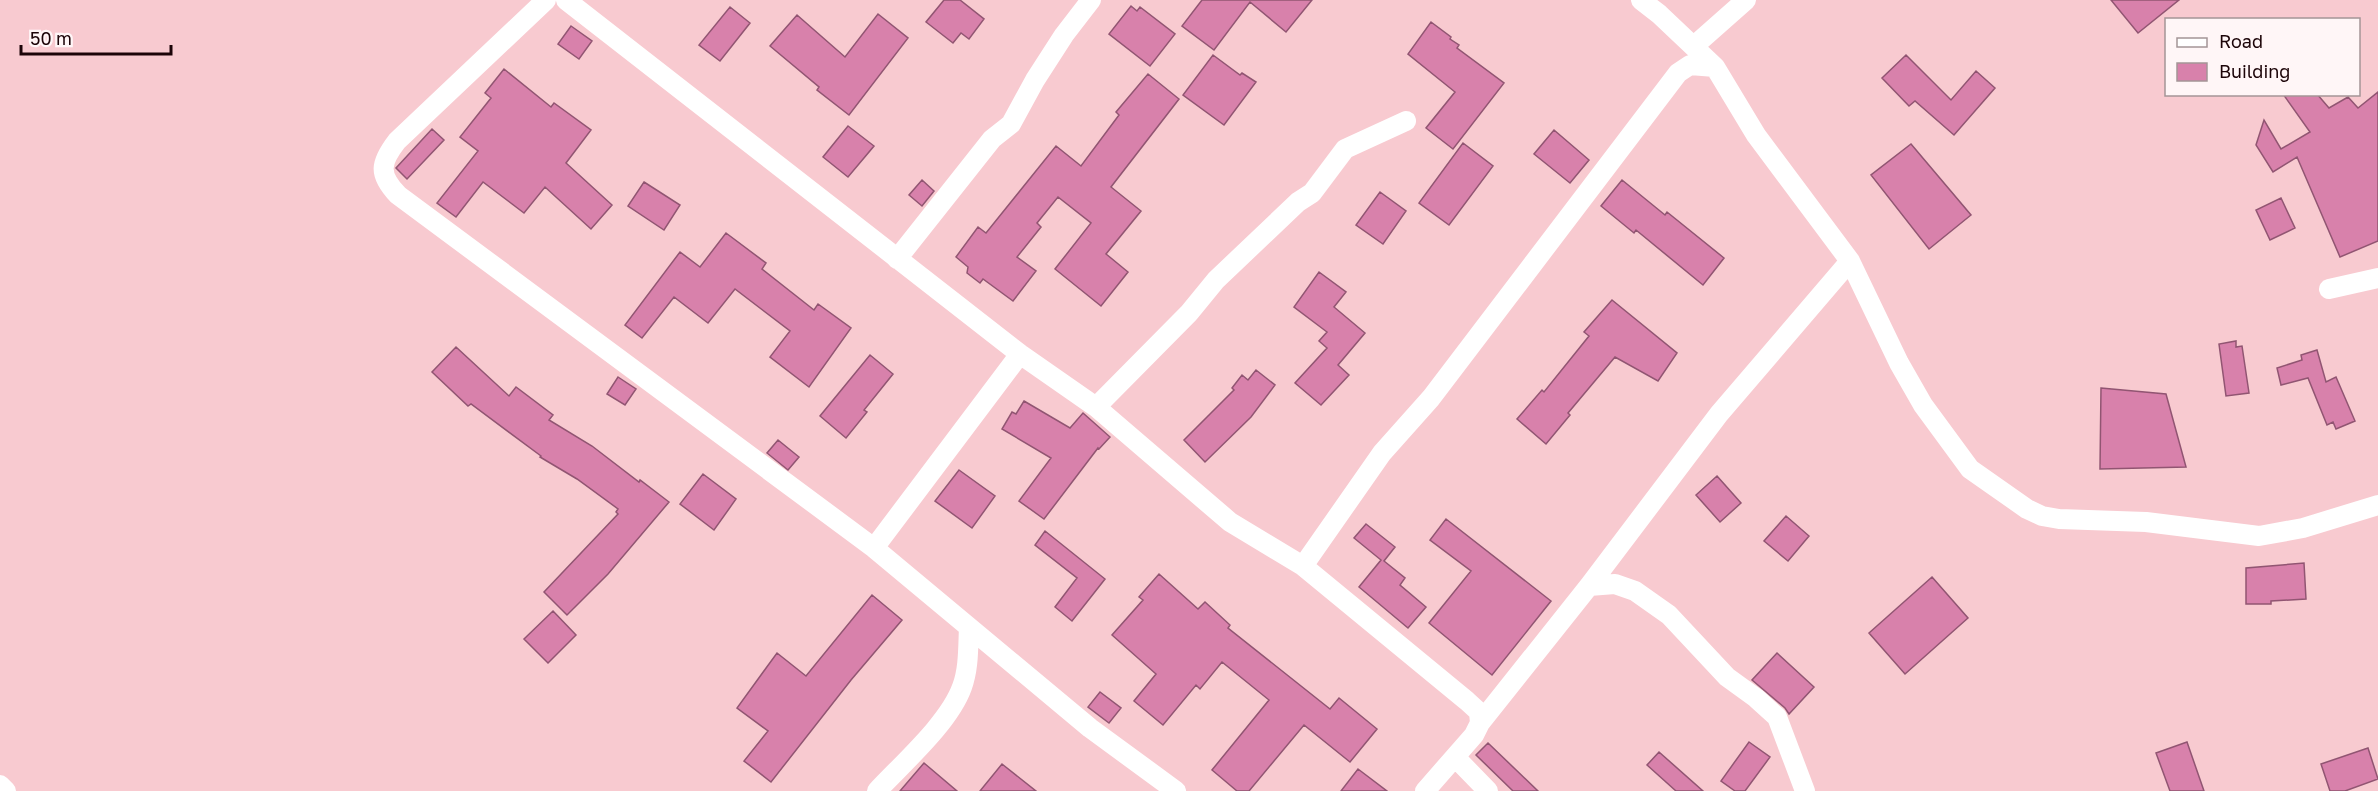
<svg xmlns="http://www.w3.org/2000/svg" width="2378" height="791" viewBox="0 0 2378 791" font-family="'Golos Text',sans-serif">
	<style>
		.building { fill: #d881ab; stroke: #915572; stroke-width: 1.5 }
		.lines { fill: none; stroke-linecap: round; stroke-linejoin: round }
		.minor { stroke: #fff; stroke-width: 20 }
	</style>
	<rect width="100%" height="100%" fill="#f8cad0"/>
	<path class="building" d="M944 0H960L984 19 969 39 961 33 953 43 926 22Z
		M1202 0H1312L1286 32 1250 2 1214 50 1182 26Z
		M2111 0H2179L2138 33Z
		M1131 6 1137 11 1140 7 1175 34 1150 66 1109 34Z
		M730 7 750 23 720 61 699 45Z
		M878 14 908 38 849 115 817 90 819 87 770 46 797 15 845 57Z
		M1431 22 1451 37 1450 39 1459 45 1457 48 1504 83 1453 149 1426 128 1455 92 1408 54Z
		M571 26 592 41 579 59 558 44Z
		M1213 55 1240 75 1242 73 1256 82 1224 125 1183 95Z
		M1906 55 1951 100 1976 71 1995 88 1954 135 1915 101 1909 106 1882 78Z
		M504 69 551 107 554 103 591 130 566 163 612 205 591 229 545 187 524 213 483 182 456 217 437 203 478 151 460 137 491 98 485 93Z
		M1148 74 1179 99 1111 187 1141 211 1106 254 1128 272 1101 306 1055 269 1091 223 1058 197 1037 223 1041 227 1017 257 1036 271 1013 301 983 279 980 283 967 273 968 267 956 257 978 227 986 233 1056 146 1081 166 1119 115 1116 112Z
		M2378 92V241L2340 257 2297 157 2273 172 2256 145 2264 120 2281 149 2310 132 2283 94H2317L2329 108 2348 97 2358 108Z
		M848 126 874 146 848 177 823 157Z
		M432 129 444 140 407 179 396 168Z
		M1554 130 1589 160 1570 183 1534 154Z
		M1463 143 1493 166 1449 225 1419 203Z
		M1911 144 1971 215 1929 249 1871 175Z
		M922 180 934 191 922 206 909 195Z
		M1622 180 1665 215 1667 212 1724 258 1703 285 1636 230 1634 233 1601 206Z
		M644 182 680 205 664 230 628 206Z
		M1380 192 1406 211 1383 244 1356 225Z
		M2281 198 2295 228 2270 240 2256 210Z
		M726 233 766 263 762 269 814 310 818 304 851 328 809 387 770 357 790 331 735 289 708 323 674 297 642 338 625 325 680 252 700 267Z
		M1319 272 1346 292 1334 307 1365 333 1338 365 1349 375 1321 405 1295 383 1327 348 1319 341 1327 332 1294 307Z
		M1612 300 1677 353 1658 381 1615 357 1568 413 1570 415 1546 444 1517 419 1542 390 1544 392 1589 336 1584 332Z
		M2236 341V347L2242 346 2249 393 2226 396 2219 344Z
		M456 347 509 396 516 387 553 415 549 420 592 446 639 482 640 480 669 502 608 574 567 615 544 592 618 514 616 512 618 509 577 479 540 457 541 456 471 404 468 406 432 372Z
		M2317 350 2326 382 2336 377 2355 421 2336 429 2333 422 2327 425 2308 378 2281 385 2277 368 2302 360 2301 355Z
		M870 355 893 374 864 410 867 412 846 438 820 416Z
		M1256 370 1275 385 1251 417 1205 462 1184 440 1234 390 1232 388 1242 375 1248 380Z
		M618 377 636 389 625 405 607 394Z
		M2101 388 2166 394 2186 467 2100 469Z
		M1024 401 1070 428 1083 413 1110 437 1099 449 1098 448 1044 519 1019 501 1051 458 1002 429 1012 412 1016 414Z
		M778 440 799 457 788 470 767 453Z
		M959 470 995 496 972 528 935 501Z
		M703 474 736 499 714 530 680 504Z
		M1717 476 1741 503 1720 522 1696 495Z
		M1786 516 1809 536 1788 561 1764 541Z
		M1446 519 1551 601 1492 675 1429 623 1471 571 1430 540Z
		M1366 524 1395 547 1384 561 1405 578 1400 585 1426 607 1408 628 1359 587 1381 560 1354 538Z
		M1045 531 1105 579 1072 621 1055 607 1077 578 1035 545Z
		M2304 563 2306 599 2271 601V604H2246V568Z
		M1159 574 1198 609 1205 602 1230 625 1228 628 1330 709 1339 698 1377 729 1350 762 1304 725 1249 791H1237L1212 770 1269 700 1222 662 1200 689 1196 685 1163 725 1134 701 1156 674 1112 635 1143 600 1139 597Z
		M1932 577 1968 618 1905 674 1869 633Z
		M872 595 902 620 851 680 771 782 744 761 768 731 737 708 777 653 806 676Z
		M553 611 576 635 548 663 524 639Z
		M1777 653 1814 687 1789 714 1785 708 1752 680Z
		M1100 692 1121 708 1109 723 1088 707Z
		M1749 742 1770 757 1745 791H1735L1721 781Z
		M2187 742 2204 791H2170L2156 753Z
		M1488 743 1538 791H1513L1476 755Z
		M2368 748 2378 779 2345 791H2330L2321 764Z
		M1659 752 1703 791H1676L1647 765Z
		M924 763 957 791H900Z
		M1002 764 1036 791H980Z
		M1358 769 1387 791H1341Z"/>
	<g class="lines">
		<path class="minor" d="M546 0 397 141C380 163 378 174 398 195L874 548 1090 728 1176 791
			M566 0 1020 354 1096 407 1230 522 1303 566 1467 701 1479 712 1480 723
			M1641 0 1659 14 1715 67 1756 135 1850 261 1899 363 1923 405 1970 469 2027 509 2042 516 2059 519 2146 522 2259 536 2303 528 2378 505
			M1694 46 1746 0
			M897 259 992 139 1011 124 1035 80 1064 35 1091 0
			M2329 289 2378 278
			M1096 407 1189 313 1216 280 1298 202 1312 193 1345 149 1406 121
			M874 548 1020 354
			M1303 566 1382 453 1431 398 1678 73 1690 65 1715 67
			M1589 586 1615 584 1635 591 1669 615 1727 677 1756 698 1777 717 1805 791
			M1455 757 1488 791
			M0 785 6 791
			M877 791C903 763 949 723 962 687 969 668 968 647 969 627
			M1425 791 1474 735 1480 723 1589 586 1719 414 1850 261"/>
	</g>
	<rect x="2165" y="18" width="195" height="78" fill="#fff6f7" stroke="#a49597" stroke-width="1.5"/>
	<rect x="2177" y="38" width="30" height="9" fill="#ffffff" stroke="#a49597" stroke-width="1.5"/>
	<text x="2219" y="48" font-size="18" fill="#1c0408">Road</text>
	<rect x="2177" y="63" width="30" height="18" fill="#d881ab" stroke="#a49597" stroke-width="1.5"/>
	<text x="2219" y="78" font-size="18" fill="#1c0408">Building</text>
	<path d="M21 45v9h150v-9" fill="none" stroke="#1c0408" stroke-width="3"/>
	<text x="30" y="45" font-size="18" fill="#1c0408" stroke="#fff6f7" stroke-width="4.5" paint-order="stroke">50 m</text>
</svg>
